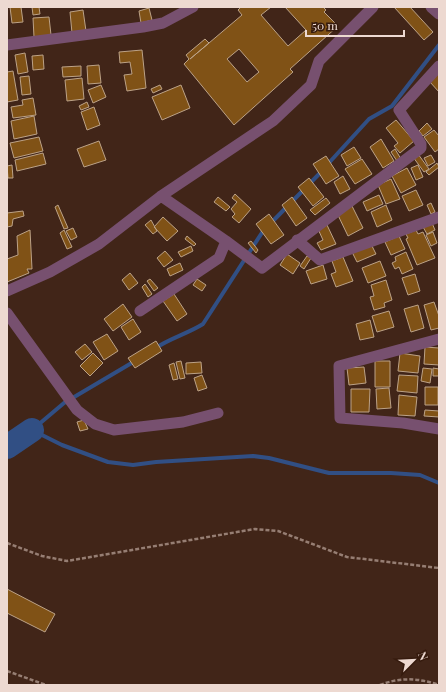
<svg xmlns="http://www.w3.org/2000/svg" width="446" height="692" viewBox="0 0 446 692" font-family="'Playfair Display',serif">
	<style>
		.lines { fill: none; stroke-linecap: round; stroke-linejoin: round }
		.stream { stroke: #314f84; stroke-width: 4 }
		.river { stroke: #314f84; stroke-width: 24 }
		.building { fill: #805216; stroke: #bca287; fill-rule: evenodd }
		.path { stroke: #967e73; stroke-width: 2.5; stroke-dasharray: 4 2; stroke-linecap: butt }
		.minor { stroke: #77506f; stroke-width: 11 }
	</style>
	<rect width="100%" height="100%" fill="#412518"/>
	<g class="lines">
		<path class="stream" d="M327 165 369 119 392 106 439 45
			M270 224 323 170
			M154 349C170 338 187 334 203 324L265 228
			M135 361 64 403 32 430 62 445 108 462 133 465 156 462 253 456 269 458 329 473H391L420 475 439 483"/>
		<path class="river" d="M7 447 32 430"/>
	</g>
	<path class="building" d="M10 7H21L23 22 12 23Z
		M32 7H39L40 14 33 15Z
		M241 7H271L261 15 288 46 306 30 285 7H323L326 10 324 12 338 26 290 69 293 72 234 125 184 64 189 59 186 55 205 39 209 43 190 59 209 43 242 15 238 10ZM239 49 259 72 247 82 227 59Z
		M394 7H410L433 32 424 40Z
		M149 8 152 20 141 23 139 11Z
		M83 10 86 31 72 33 70 12Z
		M49 17 51 35 34 37 33 18Z
		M142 50 146 88 127 91 124 75 132 74 130 62 120 63 119 52Z
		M25 53 28 72 18 74 15 55Z
		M43 55 44 69 33 70 32 56Z
		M99 65 101 83 88 84 87 66Z
		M81 66V76L63 77 62 67Z
		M13 71 18 100 7 102V72Z
		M439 73V92L430 82Z
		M29 76 31 94 22 95 20 77Z
		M82 78 84 99 67 101 65 80Z
		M101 85 106 97 93 103 88 90Z
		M160 85 162 89 153 93 151 89Z
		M181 85 190 108 162 120 152 97Z
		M33 98 36 115 13 118 11 107 23 105 22 100Z
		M87 102 89 107 81 110 79 106Z
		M94 107 100 125 87 130 81 112Z
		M34 116 37 134 14 139 11 121Z
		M396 120 414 141 400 153 394 146 398 143 386 128Z
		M427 123 432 129 423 136 419 131Z
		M434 130 439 136V149L435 152 424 137Z
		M39 137 43 151 14 158 10 143Z
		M381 139 394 161 383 168 370 147Z
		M99 141 106 160 84 167 77 149Z
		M354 147 361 158 347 166 341 155Z
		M395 149 401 159 397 161 391 152Z
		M43 153 46 164 17 171 15 160Z
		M418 154 429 169 424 172 413 157Z
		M431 155 435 162 428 166 424 158Z
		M326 156 339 176 326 184 313 164Z
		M362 159 372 174 355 184 345 169Z
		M437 163 439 167 429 175 426 172Z
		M12 165 13 178H8L7 166Z
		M418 165 423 177 416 180 411 168Z
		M407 168 416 185 401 193 392 176Z
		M343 176 350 189 340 194 334 182Z
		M309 178 324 197 313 206 298 187Z
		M391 179 400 199 386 204 378 185Z
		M416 190 423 205 409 211 402 196Z
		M235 194 251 209 239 223 232 217 235 214 231 209 237 202 232 198Z
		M379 195 383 204 367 211 363 202Z
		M218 197 230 207 226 211 214 202Z
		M292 197 307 218 296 226 282 205Z
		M326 198 330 203 315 215 310 210Z
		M431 203 435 212 431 214 427 205Z
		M351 204 363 228 348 236 336 211Z
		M58 205 68 228 64 229 55 207Z
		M386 205 392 220 377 227 371 212Z
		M23 211 24 216 13 219 12 226 7 227V213Z
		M269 214 284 235 271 244 256 224Z
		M163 217 178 231 167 241 154 227Z
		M151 220 157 231 153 234 145 225Z
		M432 223 435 230 427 234 423 227Z
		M327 225 336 244 321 250 317 243 323 240 318 229Z
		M73 228 77 237 71 240 66 231Z
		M30 230 32 269H27L29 273 7 282V259L18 255 17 236Z
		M64 230 72 247 67 249 60 233Z
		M416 230 418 234 423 232 435 258 417 265 406 239 408 238 406 234Z
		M433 232 437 243 431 246 426 235Z
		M187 236 196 244 194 246 185 239Z
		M399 236 405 249 391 255 385 242Z
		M251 241 258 250 256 253 248 243Z
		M371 244 376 254 357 262 352 252Z
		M191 246 193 251 181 257 178 252Z
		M165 251 173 260 164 267 157 258Z
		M406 252 413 269 402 274 399 267 395 269 392 263 396 261 395 257Z
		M287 254 300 263 293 274 280 265Z
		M307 256 311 258 304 269 300 266Z
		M343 257 353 281 336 287 331 274 336 272 332 261Z
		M380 261 386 276 368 283 362 268Z
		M180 263 183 270 170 276 167 269Z
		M323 265 327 279 311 284 306 271Z
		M130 273 138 283 129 290 122 280Z
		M415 274 420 291 408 295 402 278Z
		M150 279 158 288 154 291 147 281Z
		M197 279 206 285 202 291 193 285Z
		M386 280 392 300 384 303 385 307 374 310 370 297 374 296 371 285Z
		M145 284 152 294 148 297 142 287Z
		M174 294 187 314 177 321 163 301Z
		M434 302 439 316V328L431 330 424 305Z
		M123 304 132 317 113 331 104 319Z
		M418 305 424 328 411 332 404 309Z
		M389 311 394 327 377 332 372 316Z
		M133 319 141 332 129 340 121 327Z
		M370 320 374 337 360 340 356 324Z
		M107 334 118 351 104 360 93 342Z
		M156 341 162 351 135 368 128 358Z
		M85 344 92 352 82 360 75 352Z
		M425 347 439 348V365L424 364Z
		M93 353 103 363 90 376 80 366Z
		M400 353 420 356 418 373 398 371Z
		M181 361 185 378 180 379 176 362Z
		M375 361H390V387H375Z
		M201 362 202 373 186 374V363Z
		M174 363 178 379 173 380 169 365Z
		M364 367 366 383 349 385 347 368Z
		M423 368 432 369 430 383 421 381Z
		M433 368 439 369V376H433Z
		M202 375 207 388 198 391 194 378Z
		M399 375 418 376 417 393 397 391Z
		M425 387H438V405H425Z
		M389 388 391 408 377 409 376 389Z
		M351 389H370L369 412H351Z
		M399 395 417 397 415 416 398 415Z
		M425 410 439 411V417L424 416Z
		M84 420 88 429 80 431 77 422Z
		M7 589 55 614 45 632 7 613Z"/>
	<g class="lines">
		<path class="path" d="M7 543 42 556 67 561 255 529 278 531 347 557 439 568
			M7 671 46 685
			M380 685C400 677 419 678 439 685"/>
		<path class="minor" d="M431 7 439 14
			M7 45 143 27 163 23 193 7
			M297 240 320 260 439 217
			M226 241 262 268 421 148V144L399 110 439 66
			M7 291 50 272 99 244 161 196 273 121 311 85 319 61 373 7
			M140 311 219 258 226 241 161 196
			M7 313 77 410 95 424 114 430 183 422 218 413
			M439 339 339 366 340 418 403 423 439 429"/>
	</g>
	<rect width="446" height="692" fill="none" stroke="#edd9d1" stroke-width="16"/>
	<g transform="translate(414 660) rotate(66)" stroke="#361b0e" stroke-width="3" paint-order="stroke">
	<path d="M0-3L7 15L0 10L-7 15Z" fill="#edd9d1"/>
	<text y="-6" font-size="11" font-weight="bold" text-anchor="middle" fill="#edd9d1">N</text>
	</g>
	<path d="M306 30v6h98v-6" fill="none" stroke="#edd9d1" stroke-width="2"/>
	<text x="312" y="30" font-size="12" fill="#edd9d1" stroke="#361b0e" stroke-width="3" paint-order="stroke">50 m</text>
</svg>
